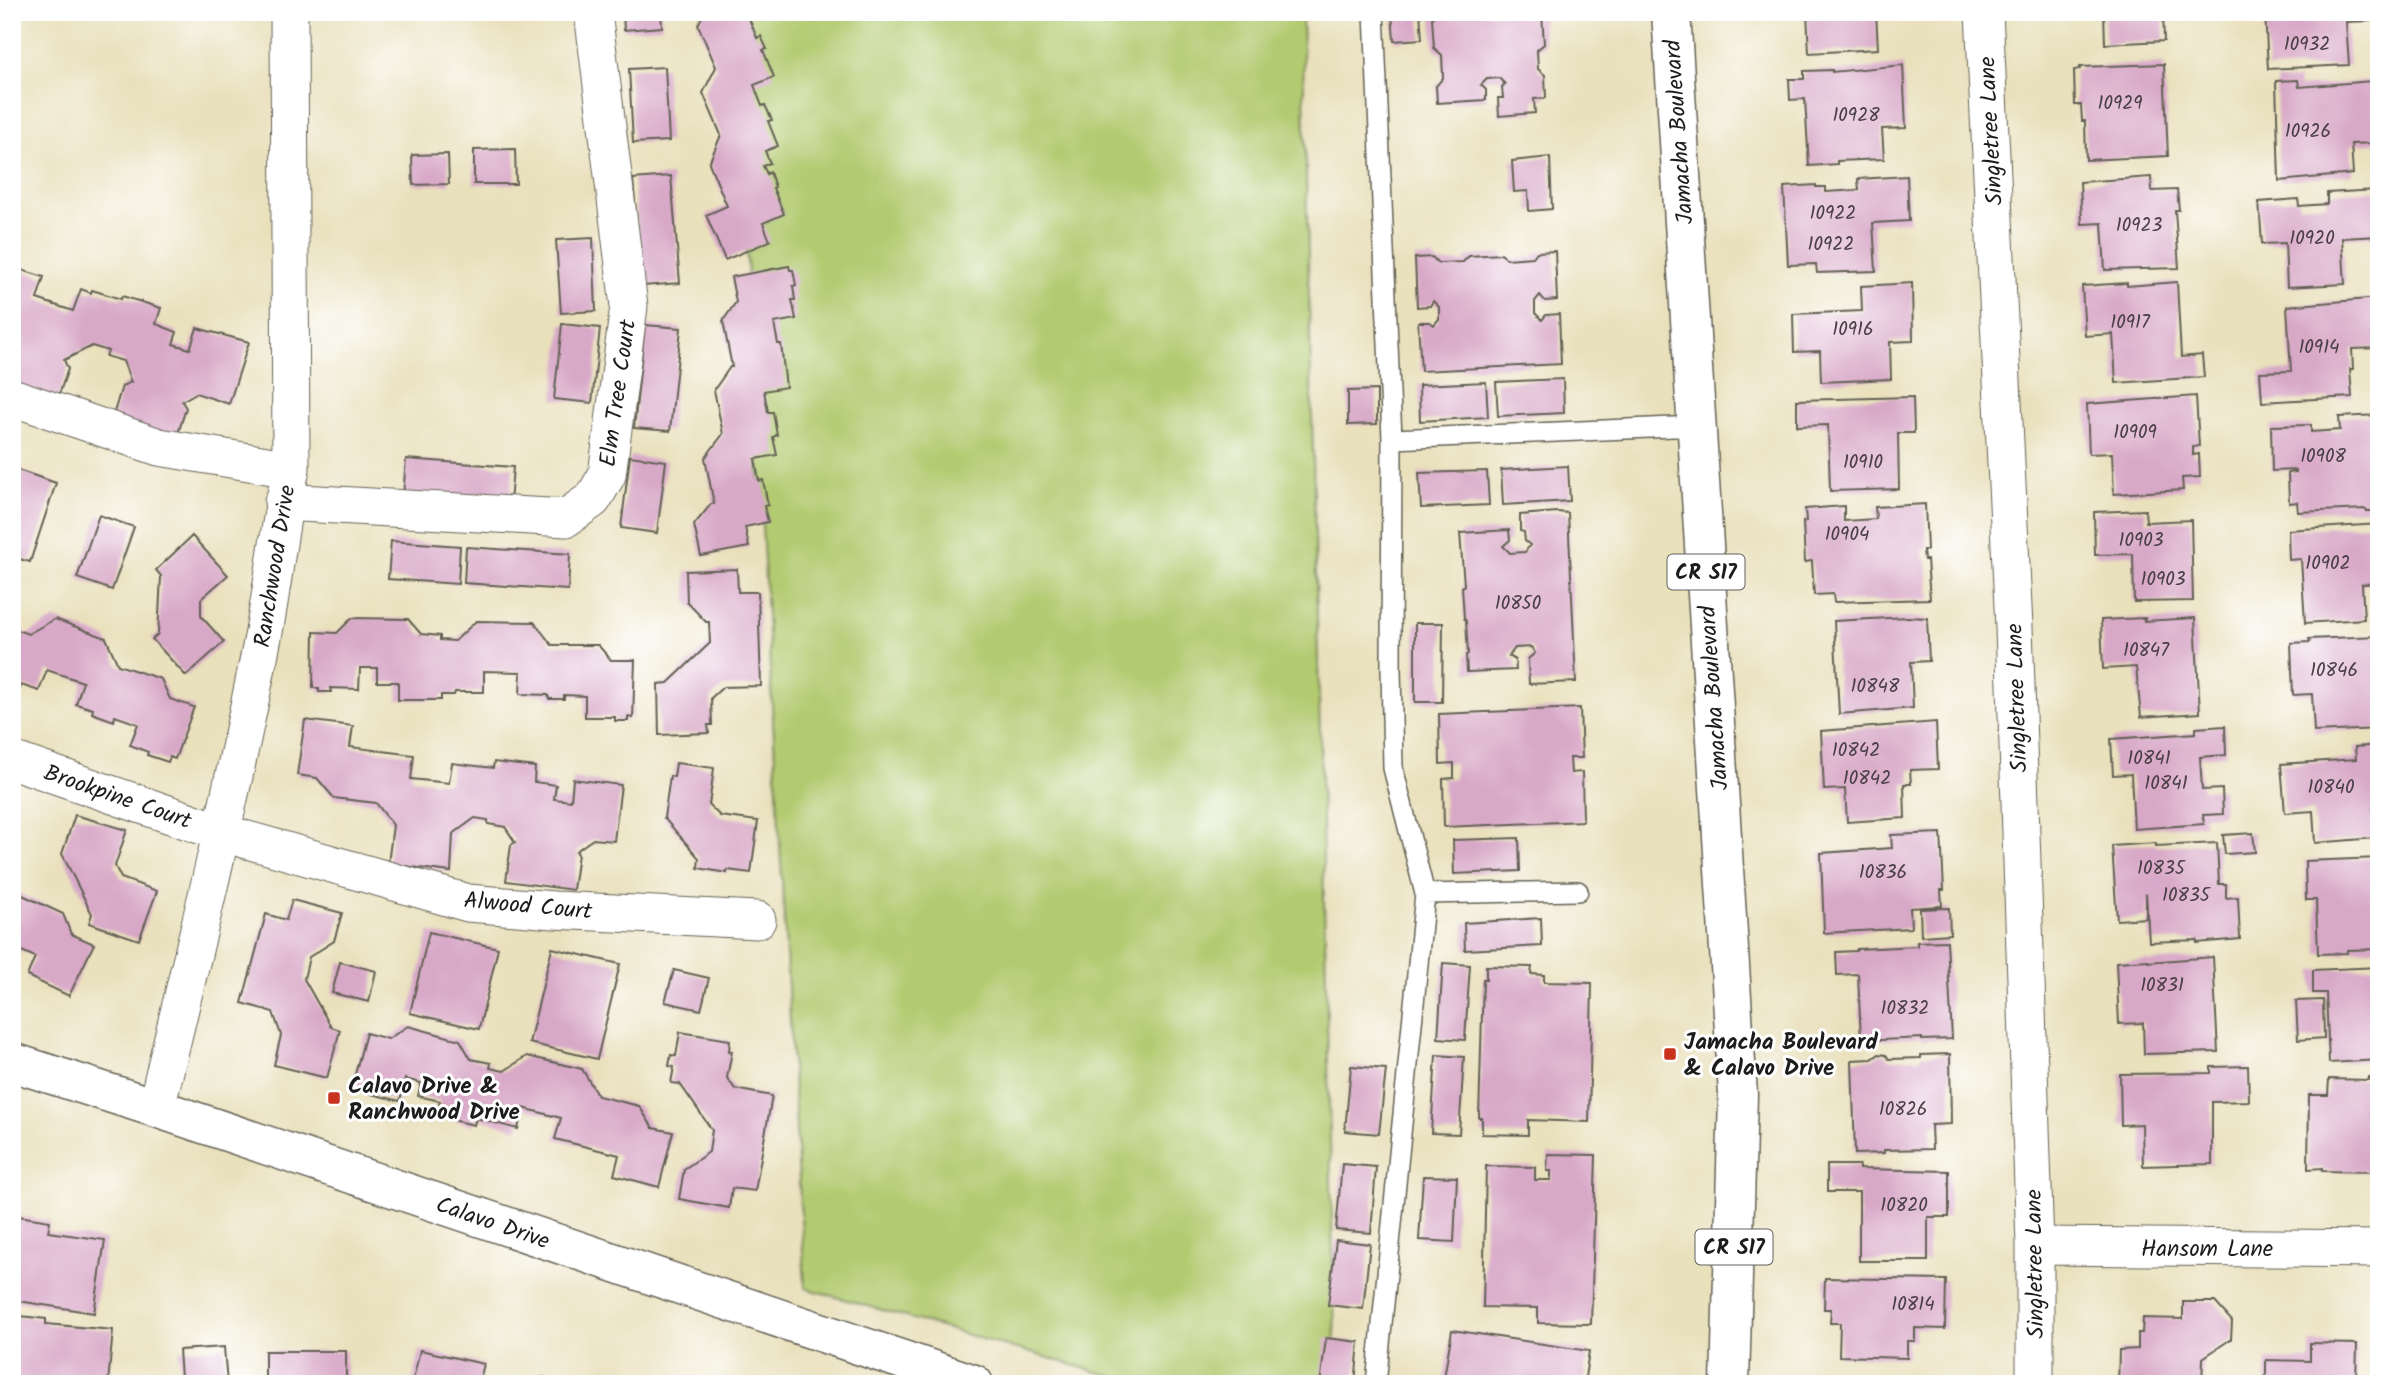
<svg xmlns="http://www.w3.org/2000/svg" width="2391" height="1396" viewBox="0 0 2391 1396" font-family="Kalam,sans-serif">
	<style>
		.green { fill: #b2cb71; stroke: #677446; stroke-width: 2 }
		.building { fill: #d8a8c7 }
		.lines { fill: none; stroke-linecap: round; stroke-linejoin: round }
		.lane-casing { stroke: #646154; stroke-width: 22 }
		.street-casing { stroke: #646154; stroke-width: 39 }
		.secondary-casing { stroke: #646154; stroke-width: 41 }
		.primary-casing { stroke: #646154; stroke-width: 41 }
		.lane { stroke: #fff; stroke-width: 19 }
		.street { stroke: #fff; stroke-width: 37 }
		.secondary { stroke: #fff; stroke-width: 38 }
		.primary { stroke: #fff; stroke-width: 38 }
		.poi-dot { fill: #c8321e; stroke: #fff; stroke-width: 2.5 }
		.labels { text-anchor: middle; stroke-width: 6; stroke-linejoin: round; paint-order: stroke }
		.number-label { font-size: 19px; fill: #4b3f47 }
		.shield { fill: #fff; stroke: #606060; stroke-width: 2 }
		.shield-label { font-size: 21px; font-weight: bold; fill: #1c1c1c }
		.street-label { font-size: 23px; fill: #1c1c1c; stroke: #fff }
		.poi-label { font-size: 23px; font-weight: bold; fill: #1c1c1c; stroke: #fff; text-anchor: start }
	</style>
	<rect width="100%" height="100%" fill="#fff"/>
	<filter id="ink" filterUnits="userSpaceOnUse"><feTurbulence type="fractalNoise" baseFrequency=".0143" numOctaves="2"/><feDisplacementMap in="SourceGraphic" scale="14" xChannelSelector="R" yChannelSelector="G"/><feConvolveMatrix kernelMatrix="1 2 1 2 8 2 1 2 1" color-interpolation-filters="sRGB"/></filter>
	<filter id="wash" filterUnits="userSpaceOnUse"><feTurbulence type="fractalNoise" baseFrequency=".00686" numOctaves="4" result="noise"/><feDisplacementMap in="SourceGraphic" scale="28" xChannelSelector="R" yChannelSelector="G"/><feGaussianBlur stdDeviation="1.57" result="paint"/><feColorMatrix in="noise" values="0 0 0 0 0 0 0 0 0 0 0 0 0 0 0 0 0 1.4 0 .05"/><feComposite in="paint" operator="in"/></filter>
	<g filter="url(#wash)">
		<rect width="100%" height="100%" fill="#e9e0bc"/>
		<path class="green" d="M733 12H1302L1336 1384H1139L805 1288Z"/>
		<g id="blocks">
			<path class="building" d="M623 12H661L662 27 624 30Z
				M704 12H758L748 16 757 38 761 36 767 49 763 50 774 77 754 85 762 106 765 105 772 120 768 121 778 146 765 151 770 163 763 166 767 174 770 172 775 187 773 188 784 214 763 223 770 241 725 260 706 215 727 206 709 163 721 135 703 93 716 67 698 25Z
				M1392 12H1420L1422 39 1394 41Z
				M1437 12 1542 14 1544 44 1537 50 1538 69 1545 75 1546 98 1534 99 1535 113 1499 116 1498 98H1503L1502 87 1505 84 1499 78 1487 79 1481 85 1486 90V100L1437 103 1436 86 1443 78 1442 55 1434 48 1432 18Z
				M1807 12H1876L1878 49 1809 53Z
				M2104 12H2163L2164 41 2105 44Z
				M2265 12H2369L2370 21 2346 22 2349 65 2268 69Z
				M2164 64 2168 156 2086 160 2085 121H2082L2081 105H2075L2074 70 2080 69V67Z
				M1903 65 1906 128 1882 129 1884 159 1837 161V164L1809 166 1805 99 1790 100 1789 79H1804V71L1832 70V72Z
				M665 67 669 141 633 143 629 69Z
				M2298 80 2299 87 2372 81 2375 143 2351 144 2353 174 2279 181 2276 81Z
				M515 149 516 184H474V150Z
				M448 154 449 184 413 185 412 155Z
				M1550 157 1552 209 1529 211 1528 191 1514 192 1512 161Z
				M671 176 680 283 643 286 633 179Z
				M1907 176 1909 221 1873 223 1876 271 1817 273 1816 264 1788 265 1784 187 1816 185V187H1826V192L1859 190 1858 179Z
				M2151 177 2152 191 2177 190 2179 210H2175L2179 268 2105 270 2102 223 2082 224 2080 182Z
				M2376 190 2379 236 2342 238 2345 284 2287 287 2285 243 2262 244 2259 202 2298 199 2299 206 2327 204V193Z
				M593 238 596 311 561 313 556 240Z
				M1555 251 1557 300 1545 301 1540 295 1535 301V313L1542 320 1546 315 1559 314 1561 364 1421 371 1418 322H1430L1434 325 1439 319V307L1433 301 1430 306 1417 307 1415 258 1432 257 1438 263 1463 262 1469 256 1501 254 1507 259 1533 257 1537 252Z
				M12 263 20 265 18 269 44 277 37 299 73 311 81 289 91 293 92 290 121 299 122 296 161 308 156 324 177 332 173 344 190 349 197 328 249 342 229 404 196 393 182 401 186 408 176 440 112 419 122 386 131 382 123 361 106 356 108 351 92 346 64 360 68 369 57 400 12 385V345L15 344 12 337Z
				M789 266 790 270H793L796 285 793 286 795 300H792L796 319 774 323 778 344H781L786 387 764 391 768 412H773L777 435 773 437 777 455 755 459 759 481 763 480 768 505 764 506 768 522 745 527 749 547 701 556 694 525 711 504H714L705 458 723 434 714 390 730 367H732L723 321 736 302 731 277Z
				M2177 282 2181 357 2202 355 2204 377 2116 383 2113 334 2085 336 2082 286 2127 283V286Z
				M1912 283 1913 341 1890 342 1891 379 1821 382 1820 351 1794 352 1793 314 1862 311 1861 286Z
				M2379 298V348L2352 349 2353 369H2350L2352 397 2262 402 2260 372 2291 371 2287 306Z
				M562 324 600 328 592 403 554 399Z
				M645 325 681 328 670 431 634 428Z
				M1563 379 1564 413 1498 416 1496 382Z
				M1486 382 1488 417 1420 421 1419 385Z
				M1377 390V424L1348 425V391Z
				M2196 396 2199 446 2193 447V455L2199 454 2200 477 2182 478 2183 490 2114 494 2112 453 2089 454 2087 404Z
				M1913 397 1914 433H1898L1899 489 1830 491 1828 425 1797 426V400Z
				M2379 415V511H2367L2366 509 2298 512 2297 502 2289 503 2288 473 2296 472V470L2272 471 2271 426 2311 425V432L2340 430 2339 417Z
				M630 456 666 461 657 533 621 528Z
				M406 459 513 467 510 503 403 497Z
				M1568 466 1570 501 1503 505 1501 470Z
				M12 468 56 483 30 562 12 557Z
				M1487 471 1489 505 1421 508 1419 473Z
				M1925 504 1927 550H1923L1924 560H1927L1930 599 1834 602 1833 594 1814 595 1812 561 1805 562 1803 522 1806 521 1805 509 1844 506V521L1876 519 1875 507Z
				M2145 510 2146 522 2191 520 2193 601 2134 602 2133 554 2095 555 2094 512Z
				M1557 512 1568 513 1576 682 1529 684 1528 659 1535 653 1531 647 1515 648 1509 656 1515 660 1516 670 1467 672 1466 655 1468 654 1466 621 1464 618 1462 587 1464 585 1460 533 1509 530 1510 540 1503 546 1510 553 1525 552 1530 545 1525 541 1524 532 1520 531V515Z
				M99 515 134 527 112 590 77 578Z
				M2379 524V583L2362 584 2364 619 2305 623 2301 559 2289 560 2288 530Z
				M192 536 228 575 201 599V616L224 642 186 676 152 639 158 634 161 576 156 570Z
				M391 541 460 546 458 584 388 579Z
				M466 547 570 554 568 590 464 583Z
				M737 569 738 592H758L761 686 723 687 711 698 712 725H708L709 733 659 735 658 684 668 683 710 643 709 622H706L687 602 686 571Z
				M1908 617 1927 618 1929 661 1911 662 1913 708 1839 714 1834 621Z
				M352 618 408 619 421 634 440 636V640L455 641 476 621 534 622 552 645H598L611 660H635L633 718 628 717V721H615V717H585V696L564 695V699H549L548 695 520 694 521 672 484 671V692H455L454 695H441V700H398V682H377V668H360L359 689 330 688 331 692H319V688H313L314 632 337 633Z
				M2145 618 2144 621 2195 618 2200 713 2141 717 2136 667 2103 669 2101 620Z
				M55 619 106 638 118 665 161 679 170 699 194 707 175 759 170 757 168 762 147 755 148 752 130 745 138 724 115 716 114 721 92 713 93 709 76 704 83 682 47 670 39 691 21 685 20 689 12 686V628L28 634Z
				M1415 623H1443L1442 702H1415Z
				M2379 636V729L2314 732 2312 694 2293 695 2291 643 2310 642 2309 639Z
				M1580 708 1582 758H1570L1571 773 1582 772 1583 821 1444 827 1443 779 1454 778V763L1440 764 1439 714Z
				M305 720 353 726 350 747 414 755 411 779 449 783 452 763 493 768 494 762 535 767 534 782 556 785 554 799 571 801 573 779 621 785 614 841 593 839 576 851 578 854 573 890 506 881 511 845 515 842 505 827 488 824V820L475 818 453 834 451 872 388 864 393 825 376 803 334 798 317 778 297 775Z
				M1936 722 1938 769 1910 770 1911 784H1904L1905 818 1847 822 1845 789 1824 790 1821 731Z
				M2225 726 2226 755 2200 757 2202 790 2222 789 2223 814 2203 815 2204 824 2134 829 2131 774 2113 775 2111 739 2196 733V728Z
				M2379 745V807L2373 808 2375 838 2315 843 2313 811 2285 813 2281 764 2356 759 2355 747Z
				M676 763 714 768 709 805 720 816 758 821 751 873 727 870V873L698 868 699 858 664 818 670 776 674 777Z
				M75 815 127 830 115 866 121 878 157 891 139 940 89 923 92 914 62 854Z
				M1941 833 1944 890H1941L1942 906 1910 908 1911 928 1824 933 1821 853 1892 848 1891 835Z
				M2253 833 2255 852 2225 854 2223 835Z
				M1519 838 1520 871 1454 874 1453 840Z
				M2156 843V846L2217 843 2219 884H2226V898L2238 897 2240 939 2197 943V940L2149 942 2146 893V918L2117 920 2112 846Z
				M2379 858V949L2347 950V953L2318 954 2316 900H2306L2305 861Z
				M16 892 63 914 71 934 94 944 69 996 27 976 35 957 20 950 12 966V894Z
				M292 900 342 913 334 941 309 957 304 979 331 1027 340 1030 327 1078 274 1065 281 1035 273 1012 242 1003 266 914 286 920Z
				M1949 908 1950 934 1921 936 1920 909Z
				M1541 918 1542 946 1465 950 1464 923Z
				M429 932 498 948 479 1029 410 1013Z
				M1947 941 1952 1039 1922 1040V1038L1861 1041 1858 974 1837 975 1836 952 1856 951 1857 949 1917 946V942Z
				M552 948 620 964 597 1059 529 1043Z
				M2213 957 2218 1052 2144 1054 2143 1023 2119 1024 2116 962 2148 960V962Z
				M340 962 376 971 369 1002 332 993Z
				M1443 963 1470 965 1465 1040 1438 1038Z
				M1486 966 1532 967 1531 974 1544 975V982L1592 983 1589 1122 1528 1120V1135L1482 1134V1118H1479L1483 979H1486Z
				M2379 967V1060L2329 1063 2326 993H2313V970Z
				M674 970 709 978 701 1010 665 1002Z
				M2323 1000 2324 1038 2298 1040 2296 1001Z
				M408 1026 460 1040 471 1059 491 1063 490 1068 504 1071 527 1056 582 1069 598 1096 639 1106 653 1128 673 1132 659 1187 614 1175 619 1155 555 1139 561 1118 523 1108 518 1129 476 1118 474 1125 436 1116 440 1101 418 1096 421 1083 405 1079 400 1101 351 1089 366 1033 388 1039Z
				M680 1032 730 1040 729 1051H732L727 1078 735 1089 772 1096 755 1191 732 1188 729 1208 679 1199 684 1169 709 1152 712 1130 680 1084 671 1083 674 1067 669 1066 671 1055 676 1056Z
				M1879 1054 1886 1055 1889 1059 1921 1058V1055L1950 1054 1951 1124 1931 1125 1932 1149 1884 1150V1153L1855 1154 1852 1060 1872 1059Z
				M1436 1055 1464 1057 1459 1134 1431 1133Z
				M1351 1066 1386 1069 1379 1134 1345 1131Z
				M2248 1066 2249 1101 2212 1102V1164L2143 1166 2142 1124 2121 1125 2120 1074 2211 1073V1067Z
				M2369 1077 2379 1078V1172L2322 1171V1168L2308 1169 2309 1095H2328L2329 1079 2369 1080Z
				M1548 1154 1596 1155 1591 1324 1538 1323V1308L1483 1307 1486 1166 1535 1167V1180H1551V1171H1547Z
				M1342 1164 1376 1167 1371 1233 1336 1230Z
				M1827 1165H1859V1169L1949 1171V1217H1928V1261H1859V1192H1827Z
				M1423 1176 1457 1177 1454 1242 1419 1240Z
				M12 1215 50 1221 48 1232 105 1240 94 1313 12 1300Z
				M1336 1240 1370 1244 1363 1309 1328 1305Z
				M1825 1278 1946 1280 1945 1329 1915 1328V1341H1907V1358L1839 1356 1840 1323H1830L1831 1309H1824Z
				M2183 1302H2215L2232 1321 2231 1339 2203 1358 2202 1384H2118L2119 1350 2138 1349V1333H2142L2143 1318 2183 1319Z
				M12 1315 46 1319V1324L113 1330 108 1384H12Z
				M1452 1330 1589 1351 1584 1384H1456L1457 1381 1444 1378Z
				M1326 1338 1359 1342 1355 1384H1320Z
				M2310 1343 2357 1344 2356 1384H2266V1360L2310 1361Z
				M224 1347 227 1384H160V1379L181 1377 179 1350Z
				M420 1350 484 1364 479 1384H412Z
				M265 1351H346V1384H265Z
				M543 1377 561 1383V1384H541Z"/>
		</g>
	</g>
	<g filter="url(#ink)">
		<use href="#blocks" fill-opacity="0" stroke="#646154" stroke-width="2"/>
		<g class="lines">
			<g class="lane-casing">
				<path id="lane" d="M1374 12 1392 439
					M1425 894 1393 768 1391 668 1392 439 1697 426
					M1376 1384 1425 894 1578 891"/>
			</g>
			<g class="street-casing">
				<path id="street" d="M1984 12 2014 627 2035 1246V1384
					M12 397 159 447 291 469
					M283 502 566 518 593 499 607 475 629 306 593 12
					M12 760 223 833 468 903 554 910 757 920
					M156 1108C194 951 232 795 263 637 274 581 279 524 291 469L289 12
					M2035 1246 2379 1249"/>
			</g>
			<g class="secondary-casing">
				<path id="secondary" d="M12 1062 156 1108 974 1384"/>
			</g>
			<g class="primary-casing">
				<path id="primary" d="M1671 12 1738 1095 1730 1384"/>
			</g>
			<use href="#lane" class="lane"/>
			<use href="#street" class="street"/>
			<use href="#secondary" class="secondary"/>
			<use href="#primary" class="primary"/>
		</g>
	</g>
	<g class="poi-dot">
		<rect x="1663" y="1047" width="14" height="14" rx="3.5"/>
		<rect x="327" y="1091" width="14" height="14" rx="3.5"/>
	</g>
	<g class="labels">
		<g class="number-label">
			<text x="2307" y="50">10932</text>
			<text x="2120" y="109">10929</text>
			<text x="1856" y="121">10928</text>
			<text x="2308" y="137">10926</text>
			<text x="1833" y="219">10922</text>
			<text x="2139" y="231">10923</text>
			<text x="2312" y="244">10920</text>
			<text x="1831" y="250">10922</text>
			<text x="2130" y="328">10917</text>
			<text x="1853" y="335">10916</text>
			<text x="2319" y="353">10914</text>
			<text x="2135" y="438">10909</text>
			<text x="2323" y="462">10908</text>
			<text x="1863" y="468">10910</text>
			<text x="1847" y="540">10904</text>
			<text x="2141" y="546">10903</text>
			<text x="2328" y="569">10902</text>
			<text x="2163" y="585">10903</text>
			<text x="1518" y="609">10850</text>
			<text x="2146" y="656">10847</text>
			<text x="2334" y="676">10846</text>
			<text x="1875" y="692">10848</text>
			<text x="1856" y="756">10842</text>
			<text x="2149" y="764">10841</text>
			<text x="1867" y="784">10842</text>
			<text x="2166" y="789">10841</text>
			<text x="2331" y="793">10840</text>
			<text x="2161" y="874">10835</text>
			<text x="1883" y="878">10836</text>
			<text x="2186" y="901">10835</text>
			<text x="2162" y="991">10831</text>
			<text x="1905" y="1014">10832</text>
			<text x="1903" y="1115">10826</text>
			<text x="1904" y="1211">10820</text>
			<text x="1913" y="1310">10814</text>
		</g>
		<g class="shield">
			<rect x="1667.5" y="554.5" width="77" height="35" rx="5"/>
			<rect x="1695.5" y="1229.5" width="77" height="35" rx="5"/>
		</g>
		<g class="shield-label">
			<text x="1706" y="579">CR S17</text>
			<text x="1734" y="1254">CR S17</text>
		</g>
		<g class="street-label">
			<text transform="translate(1990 131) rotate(-93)" y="8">Singletree Lane</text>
			<text transform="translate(1678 132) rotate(-94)" y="8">Jamacha Boulevard</text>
			<text transform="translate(617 393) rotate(-82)" y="8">Elm Tree Court</text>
			<text transform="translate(274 566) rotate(-81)" y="8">Ranchwood Drive</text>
			<text transform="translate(1713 698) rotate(-94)" y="8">Jamacha Boulevard</text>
			<text transform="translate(2016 698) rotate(-92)" y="8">Singletree Lane</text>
			<text transform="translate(118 796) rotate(19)" y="8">Brookpine Court</text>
			<text transform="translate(528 905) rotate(5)" y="8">Alwood Court</text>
			<text transform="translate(493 1222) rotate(19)" y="8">Calavo Drive</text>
			<text x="2207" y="1256">Hansom Lane</text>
			<text transform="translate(2034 1264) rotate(-91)" y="8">Singletree Lane</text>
		</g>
		<g class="poi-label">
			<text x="1684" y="1049">Jamacha Boulevard<tspan x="1684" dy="26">&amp; Calavo Drive</tspan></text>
			<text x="348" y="1093">Calavo Drive &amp;<tspan x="348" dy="26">Ranchwood Drive</tspan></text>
		</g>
	</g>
	<rect width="2391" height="1396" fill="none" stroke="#fff" stroke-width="42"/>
</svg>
